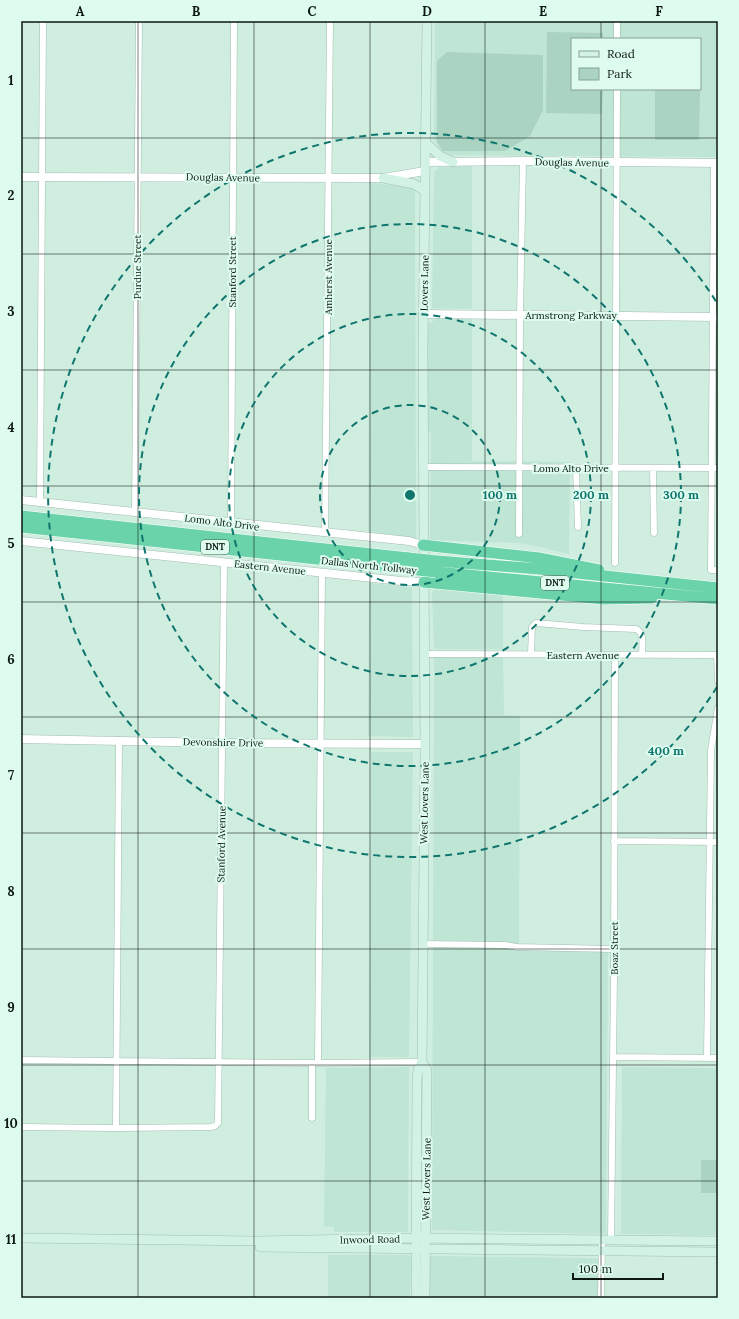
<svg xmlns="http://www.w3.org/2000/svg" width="739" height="1319" viewBox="0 0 739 1319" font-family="Lora,serif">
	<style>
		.built { fill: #bfe5d4; fill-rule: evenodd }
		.green { fill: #aad4c1 }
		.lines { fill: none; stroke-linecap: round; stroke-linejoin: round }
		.minor-casing { stroke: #a0bdb0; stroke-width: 7 }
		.tertiary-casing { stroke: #a0bdb0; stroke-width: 9 }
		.secondary-casing { stroke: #a0bdb0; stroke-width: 10 }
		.motorway-casing { stroke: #fff; stroke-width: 12 }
		.minor { stroke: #fff; stroke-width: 6 }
		.tertiary { stroke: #fff; stroke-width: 8 }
		.secondary { stroke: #d2f2e6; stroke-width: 9 }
		.motorway { stroke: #6ad3aa; stroke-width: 11 }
		.motorway-bridge-casing { stroke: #fff; stroke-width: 12; stroke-linecap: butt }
		.motorway-bridge { stroke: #6ad3aa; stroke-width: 11 }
		.grid { fill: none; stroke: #0d1813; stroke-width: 1; stroke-opacity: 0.55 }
		.ring { fill: none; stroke: #0f766e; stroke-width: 2; stroke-dasharray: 7 5 }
		.labels { text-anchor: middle; stroke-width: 4; stroke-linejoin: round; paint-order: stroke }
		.shield { fill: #ddfcee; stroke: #4b5c55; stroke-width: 1 }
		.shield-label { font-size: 9px; font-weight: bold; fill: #0d1813 }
		.street-label { font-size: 10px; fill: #0d1813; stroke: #ddfcee }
		.centre { fill: #0f766e; stroke: #ddfcee; stroke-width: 2 }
		.ring-label { font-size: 12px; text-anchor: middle; font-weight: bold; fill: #0f766e; stroke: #ddfcee; stroke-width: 4; stroke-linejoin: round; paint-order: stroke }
		.neatline { fill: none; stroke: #0d1813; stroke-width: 1.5 }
		.grid-label { font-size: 13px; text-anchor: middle; font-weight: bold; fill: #0d1813 }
	</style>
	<rect width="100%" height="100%" fill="#d0eee0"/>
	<path class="built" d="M435 21H718V157L444 155 434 140ZM572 39H700V89H572Z
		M472 166V309L432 308 434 172 439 167Z
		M370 183 415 187 416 539 368 531Z
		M437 318 472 319V461L570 462 569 554 521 543 430 540 431 434 426 429 427 325Z
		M369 583 412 587 413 737 368 736Z
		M437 587 503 594V649H434L432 592Z
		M434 656 503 657 504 715 520 716 519 950 608 952 606 1234 432 1230Z
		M371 752H413L409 1057H369Z
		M409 1067 408 1232H334V1227H324L326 1068Z
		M622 1067 718 1068V1235L621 1234Z
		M328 1255H409L411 1259 410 1298H328Z
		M430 1256 598 1258V1298H430Z"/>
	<path class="green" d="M547 32 603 33V39H572V89H603L602 114 546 113Z
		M447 52 543 55V110L530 136 505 151H443L437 142V61Z
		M655 89H700L699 140H655Z
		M701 1160H717V1193H701Z"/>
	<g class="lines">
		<g class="minor-casing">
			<path id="minor" d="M617 21V39
				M714 163 711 570H718
				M423 467 718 468
				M576 468 578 527
				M653 468 654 533
				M40 502 43 21
				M135 512 139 21
				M231 523 234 21
				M325 533 330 21
				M519 534 520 315 523 161
				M615 563 617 89
				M424 654 718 655
				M531 654 532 627 536 623 583 627 636 629C645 633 642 646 642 655
				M717 655 718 681
				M614 841 718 842
				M422 944 505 945 517 947 614 949
				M613 1057 718 1058
				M707 1057 711 750 718 708
				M21 1060 312 1063 422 1062
				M318 1063 322 573
				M312 1118V1063
				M21 1127 116 1128 211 1127 215 1126 218 1123 224 562
				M116 1128 119 740
				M611 1241 614 975 615 655
				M601 1298 602 1241"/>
		</g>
		<g class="tertiary-casing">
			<path id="tertiary" d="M425 162 523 161 718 163
				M21 177 383 178 425 171
				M423 314 718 317
				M21 500 409 541 423 545
				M21 541 401 581 424 582
				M21 739 222 743 425 744"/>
		</g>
		<g class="secondary-casing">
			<path id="secondary" d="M425 142 440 156 453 162
				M383 178 414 184 425 191
				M422 1062 427 1070 425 1298
				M21 1238 258 1241 411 1238 718 1241
				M260 1247 718 1252
				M416 1298 417 1079 418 1070 422 1062 425 752 423 350 427 21"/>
		</g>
		<g class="motorway-casing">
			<path id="motorway" d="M21 516 409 558
				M21 527 409 569
				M423 545 539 558 599 570
				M437 561 539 569 718 588
				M436 572 718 599
				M424 582 604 599 652 598"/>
		</g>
		<use href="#minor" class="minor"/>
		<use href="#tertiary" class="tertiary"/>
		<use href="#secondary" class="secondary"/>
		<use href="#motorway" class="motorway"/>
		<g class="motorway-bridge-casing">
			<path id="motorway-bridge" d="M409 558 437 561
				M409 569 436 572"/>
		</g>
		<use href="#motorway-bridge" class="motorway-bridge"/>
	</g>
	<path class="grid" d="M138 21V1298M254 21V1298M370 21V1298M485 21V1298M601 21V39M601 89V1298M21 138H718M21 254H718M21 370H718M21 486H718M21 602H718M21 717H718M21 833H718M21 949H718M21 1065H718M21 1181H718"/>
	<g class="ring">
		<circle cx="410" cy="495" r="90"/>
		<circle cx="410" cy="495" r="181"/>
		<circle cx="410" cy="495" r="271"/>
		<path d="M717 687A362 362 0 1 1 717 303"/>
	</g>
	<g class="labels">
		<g class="shield">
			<rect x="201" y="540" width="28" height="14" rx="3"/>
			<rect x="541" y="576" width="28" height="14" rx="3"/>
		</g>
		<g class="shield-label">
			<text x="215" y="550">DNT</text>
			<text x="555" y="586">DNT</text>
		</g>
		<g class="street-label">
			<text transform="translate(572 162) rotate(1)" y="4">Douglas Avenue</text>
			<text transform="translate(223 177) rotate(1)" y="4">Douglas Avenue</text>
			<text transform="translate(137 267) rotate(-90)" y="4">Purdue Street</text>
			<text transform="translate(232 272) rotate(-90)" y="4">Stanford Street</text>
			<text transform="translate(328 277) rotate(-90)" y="4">Amherst Avenue</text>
			<text transform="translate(424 283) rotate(-89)" y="4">Lovers Lane</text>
			<text x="571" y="319">Armstrong Parkway</text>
			<text x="571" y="472">Lomo Alto Drive</text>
			<text transform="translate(222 522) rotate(7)" y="4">Lomo Alto Drive</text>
			<text transform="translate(369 565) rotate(6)" y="4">Dallas North Tollway</text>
			<text transform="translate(270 567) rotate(6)" y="4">Eastern Avenue</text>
			<text x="583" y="659">Eastern Avenue</text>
			<text transform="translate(223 742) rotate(1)" y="4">Devonshire Drive</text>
			<text transform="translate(424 803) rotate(-89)" y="4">West Lovers Lane</text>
			<text transform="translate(221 844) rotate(-89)" y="4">Stanford Avenue</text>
			<text transform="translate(614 948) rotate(-90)" y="4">Boaz Street</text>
			<text transform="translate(426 1179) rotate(-89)" y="4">West Lovers Lane</text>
			<text transform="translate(370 1239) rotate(-1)" y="4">Inwood Road</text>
		</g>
	</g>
	<circle cx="410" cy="495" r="6" class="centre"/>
	<g class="ring-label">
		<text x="500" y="499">100 m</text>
		<text x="591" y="499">200 m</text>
		<text x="681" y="499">300 m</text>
		<text x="666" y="755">400 m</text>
	</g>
	<rect width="739" height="1319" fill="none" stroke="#ddfcee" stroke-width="44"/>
	<rect x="571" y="38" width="130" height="52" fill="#ddfcee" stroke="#8aa196"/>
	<rect x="579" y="51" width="20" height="6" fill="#d2f2e6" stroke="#8aa196"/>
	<text x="607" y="58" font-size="12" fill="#0d1813">Road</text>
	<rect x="579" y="68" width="20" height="12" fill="#aad4c1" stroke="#8aa196"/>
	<text x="607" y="78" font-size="12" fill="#0d1813">Park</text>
	<path d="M573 1273v6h90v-6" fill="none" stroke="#0d1813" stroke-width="2"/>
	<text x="579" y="1273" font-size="12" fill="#0d1813" stroke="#ddfcee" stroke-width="3" paint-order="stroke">100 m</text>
	<rect x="22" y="22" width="695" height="1275" class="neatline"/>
	<g class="grid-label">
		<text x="80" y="16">A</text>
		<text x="196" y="16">B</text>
		<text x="312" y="16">C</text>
		<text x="427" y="16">D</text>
		<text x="543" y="16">E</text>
		<text x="659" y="16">F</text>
		<text x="11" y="85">1</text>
		<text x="11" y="200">2</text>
		<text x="11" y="316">3</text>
		<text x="11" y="432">4</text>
		<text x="11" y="548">5</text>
		<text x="11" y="664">6</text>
		<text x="11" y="780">7</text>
		<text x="11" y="896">8</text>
		<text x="11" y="1012">9</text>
		<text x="11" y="1128">10</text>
		<text x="11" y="1244">11</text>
	</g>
</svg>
